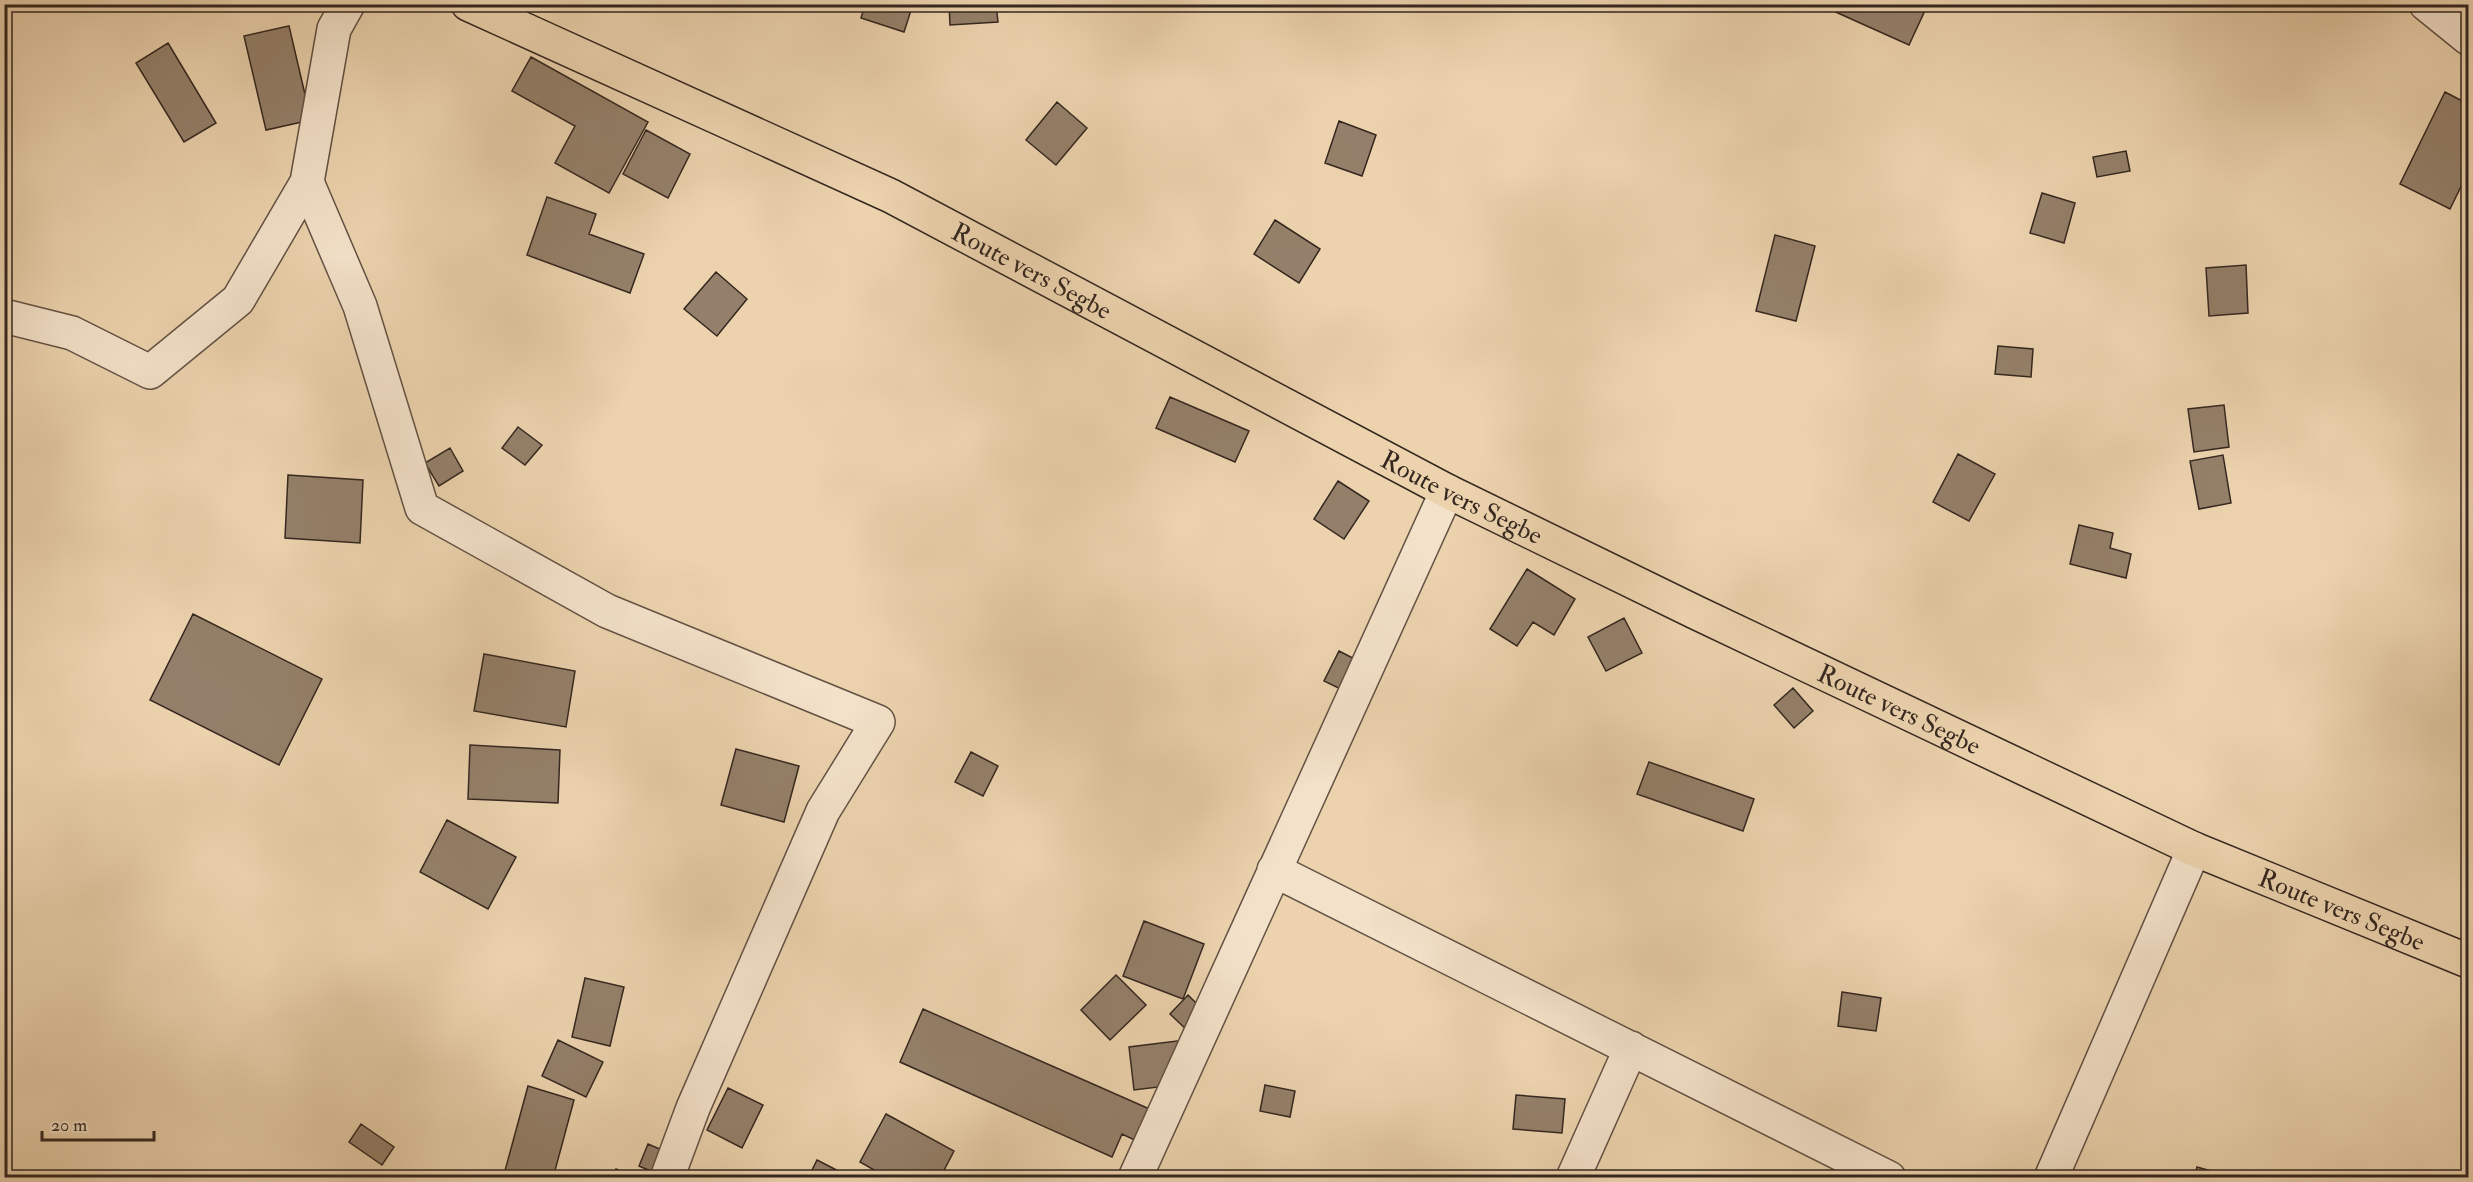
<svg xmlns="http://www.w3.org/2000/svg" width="2473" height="1182" viewBox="0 0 2473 1182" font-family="'IM FELL Double Pica',serif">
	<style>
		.building { fill: #94806a; stroke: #342720; stroke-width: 1.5 }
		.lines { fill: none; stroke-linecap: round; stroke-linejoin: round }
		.minor-casing { stroke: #625244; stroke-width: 36 }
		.major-casing { stroke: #342720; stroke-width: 36 }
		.minor { stroke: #f3e2ca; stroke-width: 33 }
		.major { stroke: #ecd3ae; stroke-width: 33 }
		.labels { text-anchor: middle; stroke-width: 4.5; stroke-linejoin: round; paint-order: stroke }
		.street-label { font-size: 26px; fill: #342720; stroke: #f3e2ca }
	</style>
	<rect width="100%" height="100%" fill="#ecd3ae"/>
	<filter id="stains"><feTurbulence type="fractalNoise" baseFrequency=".00333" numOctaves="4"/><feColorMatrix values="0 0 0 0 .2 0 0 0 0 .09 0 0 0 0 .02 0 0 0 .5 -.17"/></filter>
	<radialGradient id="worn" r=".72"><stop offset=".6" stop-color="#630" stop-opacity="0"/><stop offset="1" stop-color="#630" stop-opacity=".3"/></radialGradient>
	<path class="building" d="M865 4H913L904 32 861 18Z
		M949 4H996L998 22 950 25Z
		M1831 4H1928L1909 45 1829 9Z
		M289 26 311 120 266 130 244 36Z
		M168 43 216 123 184 142 136 63Z
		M531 57 648 122 609 193 555 163 575 126 512 91Z
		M2445 92 2468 104V172L2450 209 2400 184Z
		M1057 102 1087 128 1056 165 1026 140Z
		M1339 121 1376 135 1362 176 1325 163Z
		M646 130 690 154 668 198 623 174Z
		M2126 151 2130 171 2097 177 2093 157Z
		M2042 193 2075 203 2064 243 2030 233Z
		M547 197 596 214 589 234 644 254 630 293 527 255Z
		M1275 220 1320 249 1299 283 1254 254Z
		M1775 235 1815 246 1796 321 1756 311Z
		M2246 265 2248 313 2209 316 2206 268Z
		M716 272 747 299 717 336 684 309Z
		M1998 346 2033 349 2031 377 1995 374Z
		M1170 397 1249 431 1235 462 1156 428Z
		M2224 405 2229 447 2194 452 2188 409Z
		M518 427 542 445 525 465 502 448Z
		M450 448 463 471 439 486 425 463Z
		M1958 454 1995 474 1969 521 1933 502Z
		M2223 455 2231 503 2199 509 2190 461Z
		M288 475 363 480 360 543 285 538Z
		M1338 481 1369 501 1344 539 1314 519Z
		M2079 525 2113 533 2110 548 2131 554 2126 578 2070 564Z
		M1527 569 1575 599 1554 635 1533 622 1517 646 1490 629Z
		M193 614 322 679 279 765 150 700Z
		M1624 618 1642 653 1606 671 1588 637Z
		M1339 651 1380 672 1365 701 1324 681Z
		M484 654 575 671 566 727 474 711Z
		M1793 688 1813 711 1794 728 1774 705Z
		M470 745 560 750 558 803 468 799Z
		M736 749 799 766 784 822 721 805Z
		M971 752 998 766 983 796 955 782Z
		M1649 762 1754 799 1743 831 1637 794Z
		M447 820 516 857 488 909 420 872Z
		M1144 921 1204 944 1183 999 1123 976Z
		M1116 975 1146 1005 1110 1040 1081 1010Z
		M585 978 624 987 610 1046 572 1037Z
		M1842 992 1881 998 1876 1031 1838 1026Z
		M1188 995 1208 1015 1190 1033 1170 1014Z
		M923 1009 1154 1111 1141 1143 1122 1134 1112 1157 900 1062Z
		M558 1040 603 1062 586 1097 542 1076Z
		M1185 1040 1190 1083 1134 1090 1129 1047Z
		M1265 1085 1295 1091 1290 1117 1260 1111Z
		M528 1086 574 1100 553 1178H503Z
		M728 1088 763 1105 742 1148 707 1130Z
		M1516 1095 1565 1099 1562 1133 1513 1129Z
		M886 1114 954 1151 940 1178H888L860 1162Z
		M361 1124 394 1147 382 1165 349 1142Z
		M648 1144 676 1156 667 1178 639 1166Z
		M817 1160 852 1178H808Z
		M2197 1167 2236 1178H2194Z
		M616 1169 637 1178H613Z"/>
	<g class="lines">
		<g class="minor-casing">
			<path id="minor" d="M348 4 334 29 307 182 360 306 422 508 607 611 878 722 823 811 693 1108 667 1178
				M2426 4 2468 38
				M4 316 72 333 150 372 238 300 307 182
				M1274 870 1889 1178
				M1135 1178 1447 491
				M1573 1178 1631 1048
				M2051 1178 2194 849"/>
		</g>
		<g class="major-casing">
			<g id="major">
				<path id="s1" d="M468 4 891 196 1447 491 1695 612 2194 849 2468 961"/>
			</g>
		</g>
		<use href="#minor" class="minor"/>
		<use href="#major" class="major"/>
	</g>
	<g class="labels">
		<g class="street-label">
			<text dy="9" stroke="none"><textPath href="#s1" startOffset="624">Route vers Segbe</textPath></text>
			<text dy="9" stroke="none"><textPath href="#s1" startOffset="1110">Route vers Segbe</textPath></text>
			<text dy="9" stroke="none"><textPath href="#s1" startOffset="1596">Route vers Segbe</textPath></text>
			<text dy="9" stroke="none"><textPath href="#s1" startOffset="2082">Route vers Segbe</textPath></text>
		</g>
	</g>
	<rect width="2473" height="1182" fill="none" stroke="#ecd3ae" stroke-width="24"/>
	<rect x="6" y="6" width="2461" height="1170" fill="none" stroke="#342720" stroke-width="3"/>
	<rect x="12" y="12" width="2449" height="1158" fill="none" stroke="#342720" stroke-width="1.5"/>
	<path d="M42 1131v9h112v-9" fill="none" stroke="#342720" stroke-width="3"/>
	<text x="51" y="1131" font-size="18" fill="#342720" stroke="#f3e2ca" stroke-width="4.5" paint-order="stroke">20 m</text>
	<rect width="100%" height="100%" filter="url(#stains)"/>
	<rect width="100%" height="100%" fill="url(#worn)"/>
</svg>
